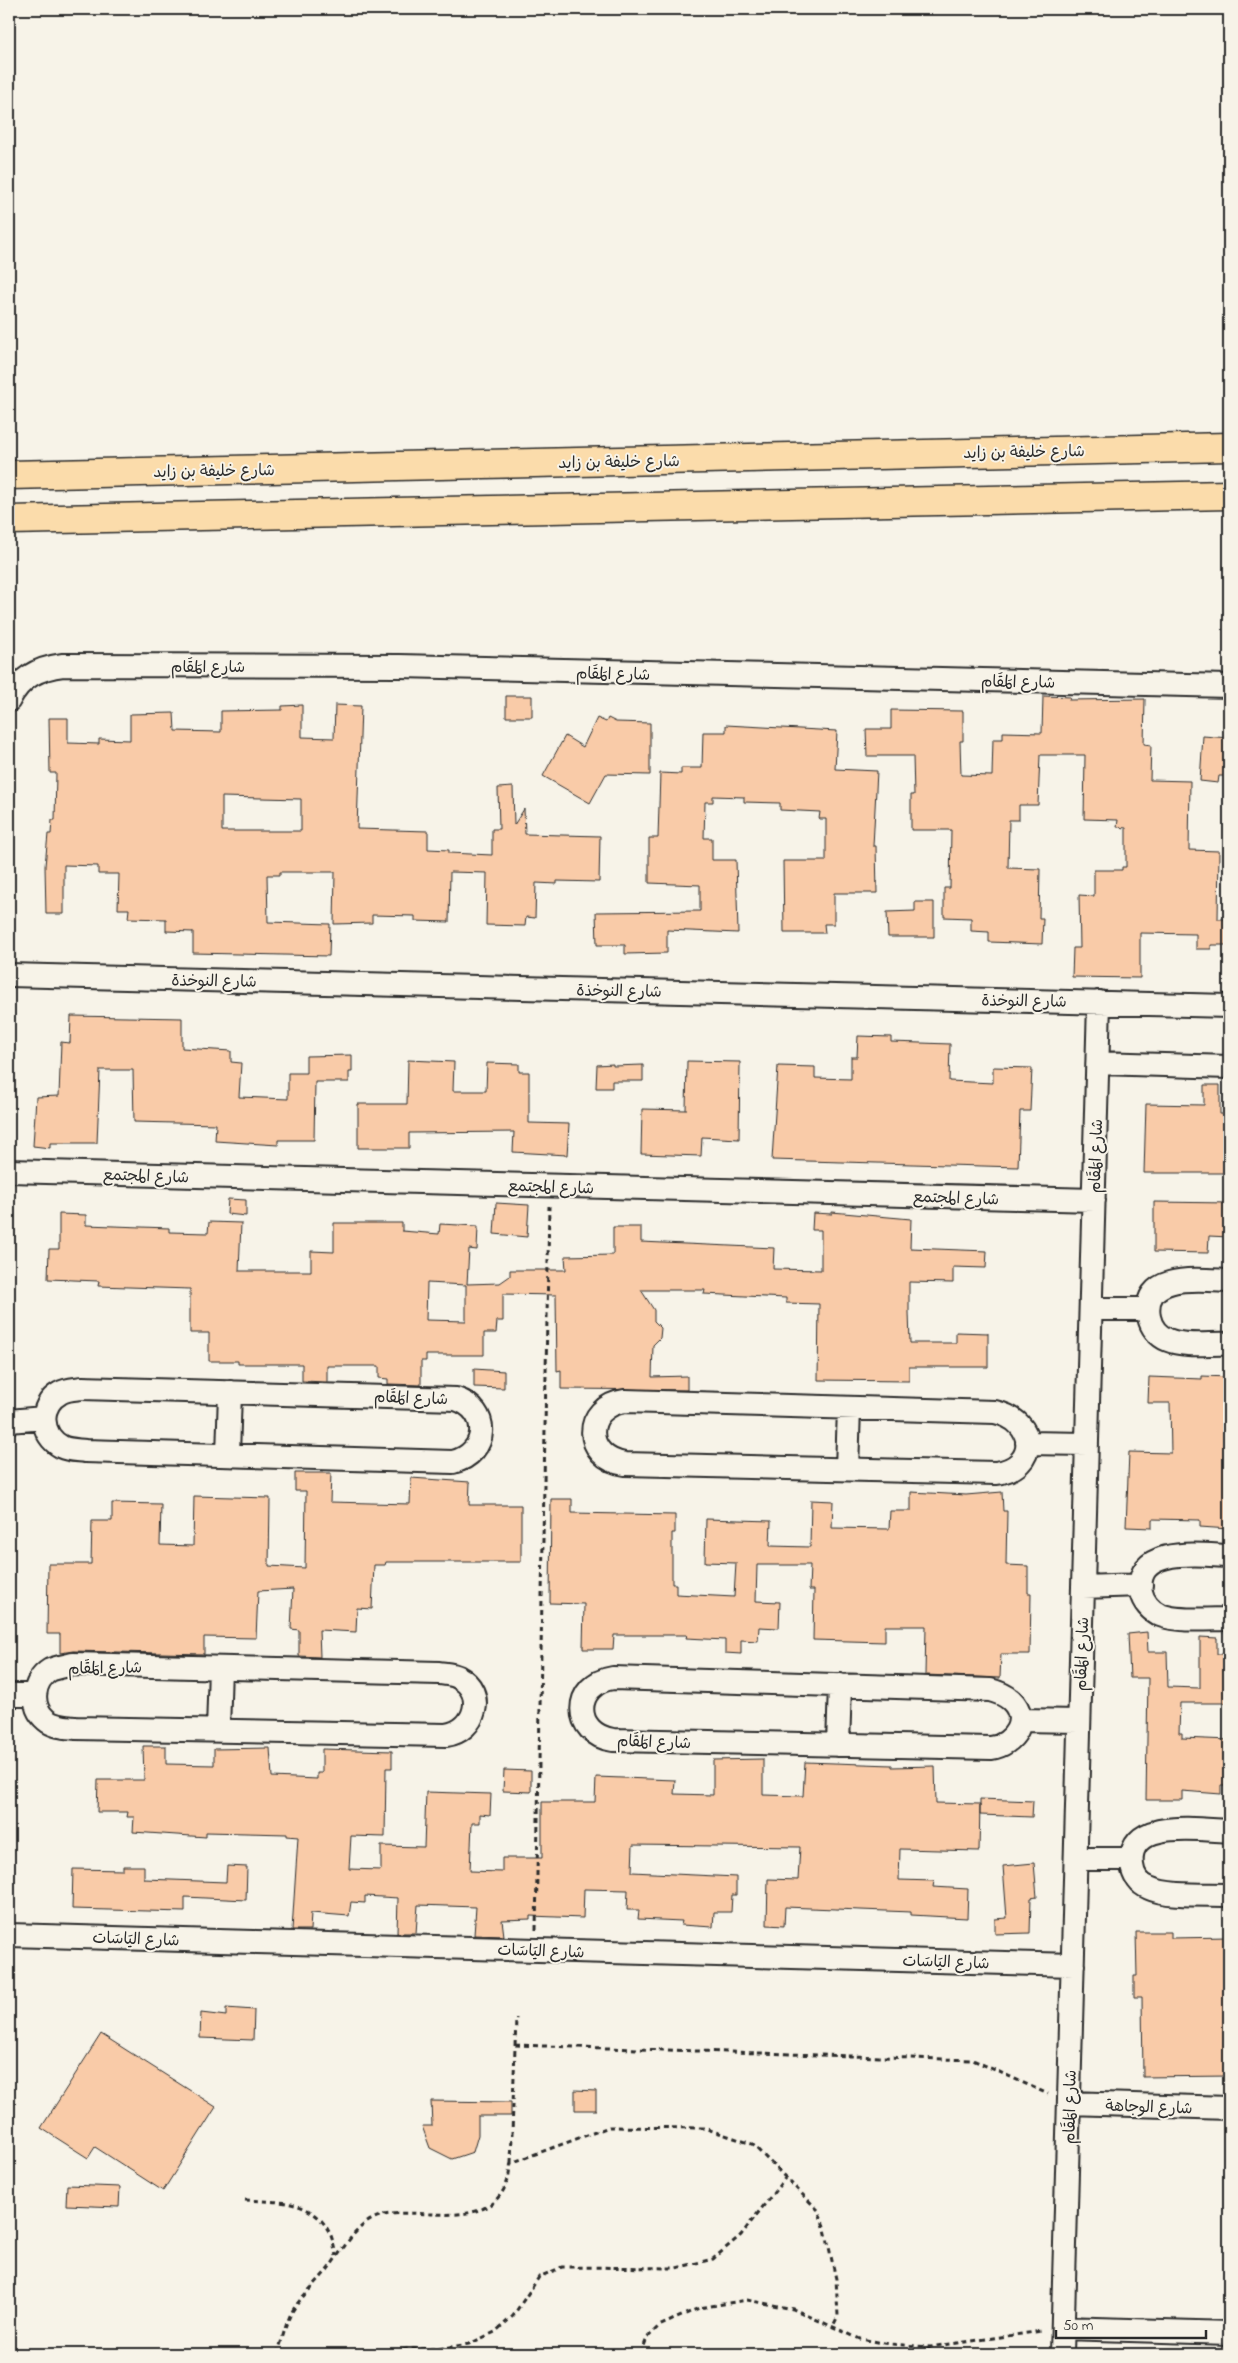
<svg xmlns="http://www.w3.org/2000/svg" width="1238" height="2363" viewBox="0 0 1238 2363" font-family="'Indie Flower','Playpen Sans Arabic',sans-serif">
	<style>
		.building { fill: #f9cba8; stroke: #2b2b2b; fill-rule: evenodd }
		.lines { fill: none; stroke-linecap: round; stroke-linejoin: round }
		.street-casing { stroke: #2b2b2b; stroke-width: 26 }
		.highway-casing { stroke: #2b2b2b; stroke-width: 31 }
		.path { stroke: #2b2b2b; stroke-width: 3; stroke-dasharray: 5 4; stroke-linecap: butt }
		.street { stroke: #f7f3e8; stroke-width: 22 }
		.highway { stroke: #fbdcab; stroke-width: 28 }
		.labels { text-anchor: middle; stroke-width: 4; stroke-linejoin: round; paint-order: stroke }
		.street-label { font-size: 16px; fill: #2b2b2b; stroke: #f7f3e8 }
	</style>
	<rect width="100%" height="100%" fill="#f7f3e8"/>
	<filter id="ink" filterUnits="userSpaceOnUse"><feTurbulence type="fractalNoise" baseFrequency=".02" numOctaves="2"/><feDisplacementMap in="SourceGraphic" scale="10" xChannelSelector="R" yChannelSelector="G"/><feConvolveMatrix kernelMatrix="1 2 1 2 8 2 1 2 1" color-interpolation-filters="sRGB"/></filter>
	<g filter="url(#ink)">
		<path class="building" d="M506 696H532V717H506Z
			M1043 696 1070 697 1069 700 1145 699 1144 744 1151 745 1150 780 1190 781 1189 850 1219 851 1218 919H1229V945H1211V949H1196V934L1140 933V978L1072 977 1073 948H1080L1079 895 1094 896V870H1122V867H1126V828L1117 827 1118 820 1084 819 1085 755H1040L1038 805H1019V820H1009L1008 868 1040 869 1039 918H1043L1042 944 989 942V932L971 931V918L944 917V888H950L951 830H911V795H914L913 756H867L866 729H891V710L963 711V741H960L961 775 992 776 993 739H1003V732L1042 733Z
			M302 705V737L334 738 335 705 361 706 357 829 428 831V849L449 850V853L492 855V829H499L498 788 513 787 514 825 524 809 525 834 600 836 599 882 557 881V884L536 883 535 918 526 917 525 926 486 925 487 873 450 872 449 922 415 921V916L372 915V923L334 924 335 872H280V875H267L268 922 330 924 329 956 193 953V932L166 931V919L128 918 129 909H118L119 874H98V866L64 865V914H46L45 866 48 834H51L52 820H55L56 773H50L49 718H68V743L99 744V739L130 740V714L174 713 175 731 221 732V711L282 710V706ZM222 797 301 799V831H222Z
			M597 718 606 722 608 718 616 722 650 723V775L606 774 590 803 543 776 565 736 583 747Z
			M726 725 837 731 835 769 877 771 873 846H876L877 893H834V924H824L825 933H784L783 861H826V819H819L820 812 780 810V803L744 802V797L713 796V802H705L704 838H712V860H736L738 933 667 930V953L625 954V945H597L596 912 700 911V885L649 883V838H658L660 773 681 774V768H702L703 732H726Z
			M1203 736 1229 738V776H1219L1218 783 1200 781Z
			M915 902H934V937H888L887 912 915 911Z
			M71 1016 182 1018V1048L231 1051V1062L241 1063 239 1097 288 1099V1073H306V1056L352 1055V1072H349V1082H315L314 1140H278V1145L215 1141 216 1124 134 1122 133 1070H100L97 1143H50V1148L33 1146 36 1097 59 1096 61 1042 70 1043Z
			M858 1036 891 1037V1042L950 1044 949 1081 993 1083V1067L1032 1068 1030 1111H1020L1018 1167 772 1160 778 1066 815 1067V1078L851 1079V1057H857Z
			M408 1060 454 1062 453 1091H486L487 1063 519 1064V1072H529V1123L569 1124 567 1155 513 1152 514 1132 409 1133V1148H358V1104H407Z
			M687 1061 740 1062 739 1139 702 1137 701 1156 641 1154 642 1109 686 1110Z
			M613 1064V1066L643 1065V1081H612V1088H596L597 1065Z
			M1204 1085H1220V1114H1229V1173H1144L1146 1104 1204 1105Z
			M228 1199 246 1200V1216L227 1214Z
			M1154 1202 1229 1203V1237L1209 1236 1208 1253 1154 1252Z
			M496 1203 529 1205 527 1237 494 1234Z
			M832 1212 911 1219 910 1248 987 1251 986 1268 953 1267V1283L909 1282V1312L910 1343H956V1332L988 1333V1367H909V1381L818 1380 819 1304 786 1303V1298L704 1294 705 1290H641L654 1310V1321L661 1328 660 1338 653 1345 652 1377 687 1376V1390L561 1389V1370L557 1371 556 1295 503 1294V1321H497L496 1333H484V1355H426V1361H421V1385L388 1384V1379L379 1378V1366H327V1382L302 1381V1364H238V1361H209V1333H190V1289L98 1286 99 1281 48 1279 49 1249H59V1214L86 1215V1225L169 1228V1232L208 1233 209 1222 241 1223 239 1271H311V1251L334 1252V1223H402V1231L439 1234 440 1224 478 1226 477 1250 469 1249 467 1284 500 1283 510 1276V1270H566L565 1256 613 1255V1227H641V1242L774 1248 773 1269 821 1270V1230H812L813 1213 832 1214ZM427 1283 466 1285V1321L426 1320Z
			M474 1369 504 1371V1388L474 1387Z
			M1202 1376 1229 1377V1529L1200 1527V1520L1152 1519V1528L1126 1527 1129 1452 1171 1453 1170 1403H1148L1149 1377 1202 1379Z
			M295 1473H331L330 1502 410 1504 411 1478 470 1482 469 1505H521V1562H386L385 1565H374L372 1609 357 1608 356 1632 319 1630 320 1657 299 1656V1630L291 1629 293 1589 258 1591 256 1638 204 1637V1654L73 1651 60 1653V1634H47L48 1564H91L92 1521H112V1503L161 1504 160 1545 193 1546 194 1496 270 1498 269 1566 305 1568 306 1491H295Z
			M911 1492 966 1495 1002 1492 1003 1511H1007L1006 1565 1028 1566V1593H1031L1030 1654H1001L1000 1678 925 1675 926 1626H885V1642L813 1640 814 1590H809L810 1565H757L756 1601 780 1602 779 1628 759 1627 758 1641 741 1640V1654L725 1653V1640L686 1638 687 1635H614L613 1649H583L584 1604 550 1603 551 1499H572V1513L675 1515V1533H672V1584H676V1594L734 1597 736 1563 705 1562 706 1519 771 1521 770 1546 810 1547 811 1500 833 1501 832 1528 889 1529 890 1511H911Z
			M1147 1632 1148 1652H1167L1168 1687 1200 1688V1637L1217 1638V1654H1229V1703H1180L1179 1733H1182V1738L1229 1740V1785H1221V1794L1182 1791V1800H1146L1148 1678H1130L1128 1634Z
			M143 1746H166V1764L214 1765V1749L270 1748 272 1777 317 1779V1773H322V1749L392 1751V1768H386L385 1837 351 1836 349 1869 381 1870V1846L424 1847 426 1792 491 1794 490 1815 480 1814V1823H472L470 1871 502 1872V1858H542V1802H595L596 1777 675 1780 674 1794 713 1795V1760L763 1759V1795L803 1796 805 1762 892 1765V1767L935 1766 936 1803 980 1804 979 1851 900 1849 899 1880 934 1881 933 1887 968 1889 967 1918 911 1915V1912L785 1907 784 1926 767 1925 768 1879 798 1880 800 1847 633 1845 632 1872 736 1877V1895H732L731 1912H714L713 1927 681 1925 682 1921 638 1919 639 1910H627L628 1890 584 1889 583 1918 530 1916V1919L502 1920 504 1936 474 1935 476 1907 418 1905 416 1933H397L398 1898 365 1896V1903L351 1902 349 1916 311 1913 310 1930H292L298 1837 287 1836V1834L206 1832V1837L133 1832 134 1817H127L128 1812H97L98 1780H144Z
			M504 1770 531 1771V1792L503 1791Z
			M980 1799 1033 1801 1032 1817 980 1815Z
			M1034 1863 1037 1897 1031 1898 1030 1933 995 1934V1919L1007 1918 1003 1866Z
			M123 1866H144V1879L226 1882 227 1866 247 1867 246 1900 185 1897V1912L72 1909 73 1869 123 1870Z
			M1136 1932H1171V1938L1229 1937V2076L1143 2077 1142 1997H1134V1976H1137Z
			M226 2008 254 2010 253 2040 200 2038 201 2013 226 2016Z
			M101 2034 216 2107 163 2191 95 2147 88 2158 41 2128Z
			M575 2090 596 2091V2110H575Z
			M431 2101 511 2102V2116H478V2135L473 2152 452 2159 430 2148 422 2126H432Z
			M67 2185 120 2187 119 2207 66 2205Z"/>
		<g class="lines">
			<g class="street-casing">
				<path id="street" d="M9 700C20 677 39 668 63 665L400 666 1229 686
					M9 975 1229 1006
					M1099 1063 1229 1067
					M9 1171 1094 1200
					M1229 1281C1202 1280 1141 1271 1149 1317 1151 1327 1158 1336 1168 1340 1185 1347 1210 1343 1229 1344
					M1091 1309H1148
					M82 1388 456 1399C491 1410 489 1453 453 1462L85 1451C77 1450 68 1450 62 1447 40 1436 38 1405 60 1393 66 1389 75 1389 82 1388Z
					M625 1401 995 1412C1038 1421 1038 1468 996 1473L625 1464C583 1458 582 1407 625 1401Z
					M9 1421 44 1418
					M1027 1443 1087 1444
					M228 1455 230 1392
					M847 1469 849 1408
					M1229 1556C1201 1555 1134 1545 1141 1592 1143 1602 1151 1611 1160 1615 1178 1622 1210 1619 1229 1619
					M1083 1587 1141 1585
					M73 1664 439 1673C445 1674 452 1674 458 1677 487 1692 476 1731 446 1735L76 1728C66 1727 54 1727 46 1720 30 1707 32 1681 50 1670 57 1667 65 1666 73 1664Z
					M613 1678 990 1690C998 1692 1005 1695 1011 1700 1031 1719 1014 1745 991 1748L613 1740C572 1734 572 1684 613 1678Z
					M9 1695H35
					M1020 1720 1079 1721
					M218 1730 220 1668
					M838 1745 840 1685
					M1229 1831C1201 1830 1126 1817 1132 1865 1133 1875 1139 1884 1149 1888 1168 1897 1208 1894 1229 1895
					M1076 1859H1131
					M9 1935 1073 1965
					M1069 2103 1229 2108
					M1063 2328 1229 2333
					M1062 2354 1099 1002"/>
			</g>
			<g class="highway-casing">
				<path id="highway" d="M9 475 1229 447
					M9 520 1229 495"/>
			</g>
			<path class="path" d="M536 1930 549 1206
				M515 2045 973 2060 1048 2094
				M511 2163 516 2018
				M245 2200C275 2202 311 2199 328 2230 333 2237 334 2248 336 2256
				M277 2354C282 2342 284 2329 289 2318 296 2301 311 2289 322 2276 340 2257 353 2224 380 2216 419 2205 485 2233 506 2185 509 2179 509 2170 511 2163L609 2127 704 2128 752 2144 818 2210 825 2229 836 2279 838 2316 833 2326
				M367 2354 408 2349H438L469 2344 495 2332 513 2316 539 2277 562 2267 676 2268 713 2259 741 2235 785 2178
				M641 2354 647 2338 659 2326 699 2308 747 2300 793 2309 860 2339 890 2344 930 2347 1042 2331
				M919 2354 930 2348"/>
			<use href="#street" class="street"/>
			<use href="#highway" class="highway"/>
		</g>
	</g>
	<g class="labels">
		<g class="street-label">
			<text transform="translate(1024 451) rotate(-1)" y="6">شارع خليفة بن زايد</text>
			<text transform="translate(619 461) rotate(-1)" y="6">شارع خليفة بن زايد</text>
			<text transform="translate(214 470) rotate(-1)" y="6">شارع خليفة بن زايد</text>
			<text x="208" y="672">شارع المَقَام</text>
			<text transform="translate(613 673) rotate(1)" y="6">شارع المَقَام</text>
			<text transform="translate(1018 681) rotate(1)" y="6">شارع المَقَام</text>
			<text transform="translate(214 980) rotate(1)" y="6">شارع النوخذة</text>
			<text transform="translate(619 990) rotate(1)" y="6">شارع النوخذة</text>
			<text transform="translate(1024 1000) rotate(1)" y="6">شارع النوخذة</text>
			<text transform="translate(1095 1156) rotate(-88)" y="6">شارع المَقَام</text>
			<text transform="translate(146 1175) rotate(2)" y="6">شارع المجتمع</text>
			<text transform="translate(551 1186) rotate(2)" y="6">شارع المجتمع</text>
			<text transform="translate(956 1197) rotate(2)" y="6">شارع المجتمع</text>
			<text transform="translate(411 1397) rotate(2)" y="6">شارع المَقَام</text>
			<text transform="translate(1081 1654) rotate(-88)" y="6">شارع المَقَام</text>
			<text transform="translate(105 1667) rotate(-1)" y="6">شارع المَقَام</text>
			<text transform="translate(654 1741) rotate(2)" y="6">شارع المَقَام</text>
			<text transform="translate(136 1938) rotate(2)" y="6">شارع اليَاسَات</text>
			<text transform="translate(541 1950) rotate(2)" y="6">شارع اليَاسَات</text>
			<text transform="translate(946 1961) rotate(2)" y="6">شارع اليَاسَات</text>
			<text transform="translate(1149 2106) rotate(2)" y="6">شارع الوجاهة</text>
			<text transform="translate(1069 2107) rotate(-89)" y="6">شارع المَقَام</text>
		</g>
	</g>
	<rect width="1238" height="2363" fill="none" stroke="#f7f3e8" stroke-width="30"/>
	<rect x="15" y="15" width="1208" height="2333" fill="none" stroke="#2b2b2b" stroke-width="2" filter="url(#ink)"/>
	<path d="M1056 2330v8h150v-8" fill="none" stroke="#2b2b2b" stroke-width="2.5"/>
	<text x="1063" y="2330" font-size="15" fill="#2b2b2b" stroke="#f7f3e8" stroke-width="4" paint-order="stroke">50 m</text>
</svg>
